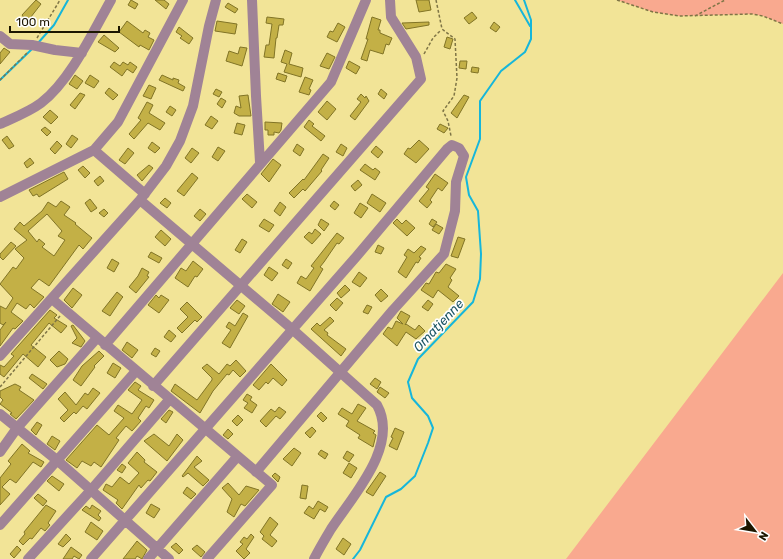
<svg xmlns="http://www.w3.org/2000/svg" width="783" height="559" viewBox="0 0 783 559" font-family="Rubik,sans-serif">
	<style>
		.green { fill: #f9a98f }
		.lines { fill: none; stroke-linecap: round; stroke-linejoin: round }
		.stream { stroke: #16b6da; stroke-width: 2 }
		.building { fill: #c3b046; stroke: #817426; fill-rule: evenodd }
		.path { stroke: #7f7546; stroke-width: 1.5; stroke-dasharray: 3 2; stroke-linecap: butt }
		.minor { stroke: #a08396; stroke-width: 10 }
		.labels { text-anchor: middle; stroke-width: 3.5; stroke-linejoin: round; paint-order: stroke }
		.water-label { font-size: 13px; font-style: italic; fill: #1d5564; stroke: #fff }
	</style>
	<rect width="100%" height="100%" fill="#f2e497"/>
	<path class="green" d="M617 0H783V24L763 16 752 14 679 16 653 12Z
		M783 273V559H566Z"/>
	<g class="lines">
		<path class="stream" d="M515 0 530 26
			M38 43 54 25 68 0
			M0 80 32 49
			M353 559 360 550 386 497 401 489 415 476 428 443 433 428 428 416 412 398 408 382 418 359 473 302 480 279 481 254 478 211 469 195 466 177 480 139V101L501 71 525 52 531 39V20L524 0"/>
	</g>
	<path class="building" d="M36 0 41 4 27 22 22 15Z
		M131 0 138 4 135 9 128 5Z
		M155 0H164L169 4 166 9Z
		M416 0H429L431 10 419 12Z
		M228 3 238 9 235 13 225 7Z
		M472 12 477 18 469 24 464 18Z
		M267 17 284 19 283 25H279L277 38H276L274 58 264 57 266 45H269L272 24 266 23Z
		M372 17 381 20 378 30H380V33L392 38 389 45 386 44 383 54 370 50 367 61 361 59 368 39H366Z
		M127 21 143 33 145 30 150 33 148 37 154 40 149 50 140 45 139 47 119 32Z
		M217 21 237 24 235 34 215 31Z
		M429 22V25L406 29 402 23Z
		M494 22 500 27 496 32 490 28Z
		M338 23 345 27 337 42 327 37 330 31 333 32Z
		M179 27 193 38 189 44 180 38 182 36 176 32Z
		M104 35 119 48 115 52 98 42Z
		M447 37 453 39 450 49 444 47Z
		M240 47 247 48 242 66 226 61 229 51 238 54Z
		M4 48 10 52 0 64V53Z
		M285 50 292 53 289 64 303 68 301 77 284 72 287 64 281 62Z
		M327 53 335 57 329 69 320 66Z
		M349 61 360 67 356 74 346 68Z
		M460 61H467L466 69 459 68Z
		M114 62 120 66 123 62 128 65 130 62 137 67 133 73 127 69 122 76 110 67Z
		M472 67 479 68 478 73 471 72Z
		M278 73 287 76 285 82 276 79Z
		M75 75 83 81 77 89 69 84Z
		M90 75 99 81 94 88 85 83Z
		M162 75 173 80V78L179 80 178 83 185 87 183 91 159 80Z
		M305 77 313 80 309 89 311 90 309 95 299 92Z
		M149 85 156 88 151 99 143 96Z
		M109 88 118 95 113 100 105 93Z
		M216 89 222 92 219 97 213 94Z
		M381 89 387 94 384 99 378 94Z
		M80 93 85 95 75 109 70 105Z
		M361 94 365 98 366 96 369 101 355 120 350 116 361 102 357 99Z
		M248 95 251 116H239L234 113 236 106 241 108 239 96Z
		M464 95 469 97 457 118 451 113Z
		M221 98 226 101 222 108 217 104Z
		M327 101 336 109 327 120 318 112Z
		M147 102 153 105 149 113 165 123 160 130 148 123 134 139 129 134 141 120 138 118Z
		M170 106 176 110 172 116 166 112Z
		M50 110 58 117 51 124 43 117Z
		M211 116 218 121 212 129 205 125Z
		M309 120 314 124 312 126 325 136 321 141 304 127Z
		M265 122 282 123 281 130 279 133 274 132V135H268V130H265Z
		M237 123 245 125 242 135 234 133Z
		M440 124 448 128 444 133 437 129Z
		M45 127 51 132 47 136 41 130Z
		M72 135 78 139 71 148 66 144Z
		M7 136 14 146 9 149 2 140Z
		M419 140 429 149 416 163 404 154 408 148 410 149Z
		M57 141 62 146 55 154 50 149Z
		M152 142 160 148 155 153 148 148Z
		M297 144 304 149 300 156 293 151Z
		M341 144 347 148 343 156 336 152Z
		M376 146 383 152 378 158 371 152Z
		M218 147 225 151 218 161 212 157Z
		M128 148 134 153 125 164 119 160Z
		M192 148 199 153 191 163 185 158Z
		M323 154 329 158 321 170 322 171 305 191 303 189 294 198 289 193 303 179 304 180Z
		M30 158 34 163 27 168 24 163Z
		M273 159 281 165 269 182 261 174Z
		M365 164 373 170 375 168 380 172 375 180 360 170Z
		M149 165 153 168 142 181 137 175Z
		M83 166 90 173 85 178 78 170Z
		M64 172 68 179 39 197 37 194 33 196 29 190Z
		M192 173 198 178 184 196 177 191Z
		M435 174 448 183 442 191 438 188 430 200 432 202 427 208 419 201 429 189 426 187Z
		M100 176 104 181 98 186 94 181Z
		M358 180 362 185 355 191 351 186Z
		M247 194 257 202 252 208 242 199Z
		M372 194 386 203 380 212 367 203Z
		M165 198 171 203 167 208 160 203Z
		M90 199 97 208 91 212 85 203Z
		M61 201 70 207 64 215 76 223 75 224 92 238 83 249 79 245 49 286 39 279 31 288 44 297 34 308 30 304 26 309 17 303 11 312 23 321 15 329 13 328 0 346V330L6 322 3 325 0 323V306L6 309 13 298 0 284 13 267 16 269 24 258 15 249 27 240 14 229 20 222 24 226 42 211 48 202 56 207ZM47 214 62 231 58 236 65 240 54 256 42 247 45 244 39 239 37 242 28 231Z
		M334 201 339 205 335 210 330 206Z
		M280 202 286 207 280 216 274 211Z
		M360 203 368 208 361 218 354 213Z
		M104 209 108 213 104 217 99 213Z
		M200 209 206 214 200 221 194 216Z
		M264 219 274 225 269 232 259 226Z
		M321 219 329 224 324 231 318 225Z
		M397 219 402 224 406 220 415 228 407 236 393 223Z
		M432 219 437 222 433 227 429 224Z
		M436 224 443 228 439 234 432 230Z
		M315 229 321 234 312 244 304 237 309 232 312 234Z
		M161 230 171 239 165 246 155 237Z
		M337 233 344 238 339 244 337 243 324 262 320 267 323 269 310 291 297 283 301 276 306 279 314 268 311 266Z
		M458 237 465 239 458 258 451 256Z
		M242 239 247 242 240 253 235 250Z
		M11 242 16 246 3 260 0 257V254Z
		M378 245 384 248 381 254 375 252Z
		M421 246 426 249 419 257 421 258 418 263 416 262 406 278 398 272 407 257 404 255 408 249 414 253Z
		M151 252 162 258 159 263 148 257Z
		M112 259 119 263 114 272 107 268Z
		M286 259 292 263 288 269 282 265Z
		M193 261 203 269 197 277 195 276 188 287 175 278 181 268 186 271Z
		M446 264 456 269 450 278 452 280 448 287 459 296 453 302 438 290 433 298 421 290 426 283 429 284 436 272 439 273Z
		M269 267 278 273 272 281 264 275Z
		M142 268 149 272 147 276 149 277 136 293 129 287 138 276Z
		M359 272 367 278 360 287 352 282Z
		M345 285 350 290 341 298 337 293Z
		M73 288 82 295 72 308 64 300Z
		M381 289 388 296 381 302 375 295Z
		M117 292 123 297 122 298 110 316 102 311Z
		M278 294 290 302 283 312 272 304Z
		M156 295 159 298 161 295 169 300 159 313 148 305Z
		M337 298 343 303 336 311 330 305Z
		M237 300 245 306 239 314 230 308Z
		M428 300 433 304 428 311 422 307Z
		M187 302 202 317 197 322 195 320 182 333 177 328 188 317 180 309Z
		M367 305 372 307 368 314 363 312Z
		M50 310 57 315 54 318 67 326 61 333 49 323 31 345 46 357 38 367 23 354 4 377 0 374V365L4 367 14 356 11 354Z
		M401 311 410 316 405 325 406 324 415 330 419 325 425 331 416 339 406 332 397 346 383 334 388 327 392 329 396 321 403 324 397 318Z
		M243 313 248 316 230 348 222 343 231 330 226 327 229 322 235 326Z
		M330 317 334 321 324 330 328 333 327 335 346 349 341 356 311 329 317 323 320 326Z
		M73 325 85 341 81 347 72 343 77 338 71 326Z
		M169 330 176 336 171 342 164 337Z
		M127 342 138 350 132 358 122 350Z
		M155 348 160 351 156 357 151 354Z
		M59 351 68 359 65 364 57 367 50 360Z
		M99 351 104 356 94 366 95 367 81 386 73 380 82 366Z
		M236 360 246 371 240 377 233 370 229 375 227 374 213 391 200 413 171 391 175 384 197 400 212 380V378L202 368 207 364 219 374 227 364 230 366Z
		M113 363 121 368 115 378 107 373Z
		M271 364 287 380 282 386 273 378 268 384 266 382 259 390 253 385Z
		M32 374 47 384 43 389 29 378Z
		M375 378 381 382 377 389 370 384Z
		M135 382 141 386 138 390 154 400 149 408 146 406 138 418 141 421 132 431 126 426 116 438 119 440 101 467 94 462 91 466 82 461 77 468 66 460 97 425 109 435 124 418 114 411 118 405 132 414 142 400 128 390Z
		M15 384 21 387 19 390 34 400 16 419 10 414 12 413 0 404 3 400 0 397V391Z
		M380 387 389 393 385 398 377 392Z
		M93 388 100 393 87 409 83 406 76 414 74 412 64 422 60 418 68 410 58 399 65 392 76 405 85 393 88 395Z
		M247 394 252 397 250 400 257 405 252 413 244 408 248 403 243 400Z
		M358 404 366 408 357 421 375 431 373 433 376 435 373 447 358 438 360 435 346 426 349 421 338 414 342 408 352 414Z
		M279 407 286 412 280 419 276 416 266 427 260 421 271 409 275 412Z
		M169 410 173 412 166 423 161 419Z
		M321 412 327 418 323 422 317 416Z
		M238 415 243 420 237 426 232 421Z
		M37 422 42 425 36 435 31 430Z
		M312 427 316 431 310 438 305 433Z
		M395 428 404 432 397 450 389 446 393 438 391 437Z
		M228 429 233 434 228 439 223 435Z
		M154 434 169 446 177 434 183 440 167 461 144 441Z
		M52 436 60 441 55 450 47 444Z
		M22 444 30 451 28 453 44 462 41 467 33 462 16 483 10 479 2 487 10 494 0 505V478L11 464 8 461Z
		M294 448 301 453 292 466 283 459Z
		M321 450 328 454 325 459 318 454Z
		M347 451 354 455 349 462 343 458Z
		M137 452 145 460 144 462 157 472 150 481 148 480 141 488 139 485 122 509 116 503 118 500 103 490 106 484 112 487 120 477 129 484 139 473 128 463Z
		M197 456 202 461 194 467 209 480 203 486 188 473 183 477 182 476Z
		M349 463 357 468 351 478 343 473Z
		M122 464 126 467 122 473 117 470Z
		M380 472 386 476 373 496 366 492Z
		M275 473 280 477 278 482 272 476Z
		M52 476 64 484 59 491 47 481Z
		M228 483 239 495 246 486 259 490 245 506 241 504 234 517 227 512 232 499 222 488Z
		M302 485 308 486 306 499 300 498Z
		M187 487 196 494 191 499 183 493Z
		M38 494 47 501 43 506 34 498Z
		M318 501 328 507 325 512 320 509 314 519 304 513 309 506 313 509Z
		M151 504 160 509 154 518 146 513Z
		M46 505 56 511 48 523 50 525 45 531 41 528 32 539 30 538 23 545 19 541 25 534 24 532Z
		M92 505 101 511 98 515 101 518 99 521 82 510 86 506 90 509Z
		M270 517 278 524 270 535 277 541 272 547 262 539 264 536 260 532Z
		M91 522 103 531 97 540 85 532Z
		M66 534 71 539 63 547 58 544Z
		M251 534 254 537 246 549 250 553 244 559 236 551 243 544 240 542 244 537 247 539Z
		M343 538 351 544 344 555 336 549Z
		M137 541 147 550 142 559 137 556 135 559H123Z
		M176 543 183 550 179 554 171 547Z
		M197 545 205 552 201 557 192 549Z
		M17 546 21 550 14 558 10 554Z
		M71 547 82 555 79 559 74 556 72 559H63Z"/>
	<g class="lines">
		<path class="path" d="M436 0 442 29 455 39 457 78 454 96 443 111 448 121 451 136
			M617 0 653 12 679 16 752 14 763 16 783 24
			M695 16 725 0
			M37 38 60 0
			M424 54 433 38 441 30
			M0 80 27 53
			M0 387 60 316"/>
		<path class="minor" d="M252 0 256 96 260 162
			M0 36 10 44 32 45 55 50 82 53
			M0 124C13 118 29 112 41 103 70 81 93 32 111 0
			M94 150 145 194
			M0 197 94 150 118 122 183 0
			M140 200 292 329 377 405C400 446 351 498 331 529 325 539 319 549 314 559
			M52 299 272 485 207 559
			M105 345 331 82 366 0
			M0 356 140 200 166 166 180 141 193 106 209 26 216 0
			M153 386 421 79 416 57 391 17 390 0
			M0 414 58 461 169 559
			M0 452 17 428 97 338
			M0 525 136 371
			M28 559 91 490 169 400
			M91 559 356 257 447 149 452 145 459 148 464 156 456 182 455 211 444 254 393 310 256 472
			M148 559 237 457"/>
	</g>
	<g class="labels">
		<g class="water-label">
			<text transform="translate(438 325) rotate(-47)" y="5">Omatjenne</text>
		</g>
	</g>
	<g transform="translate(755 531) rotate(121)" stroke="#ffffff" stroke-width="3" paint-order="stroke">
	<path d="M0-3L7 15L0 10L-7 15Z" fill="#1c1600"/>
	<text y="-6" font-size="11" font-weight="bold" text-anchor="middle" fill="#1c1600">N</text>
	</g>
	<path d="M10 26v6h109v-6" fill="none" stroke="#1c1600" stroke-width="2"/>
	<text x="16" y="26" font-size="12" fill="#1c1600" stroke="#ffffff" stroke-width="3" paint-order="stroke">100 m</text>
</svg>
